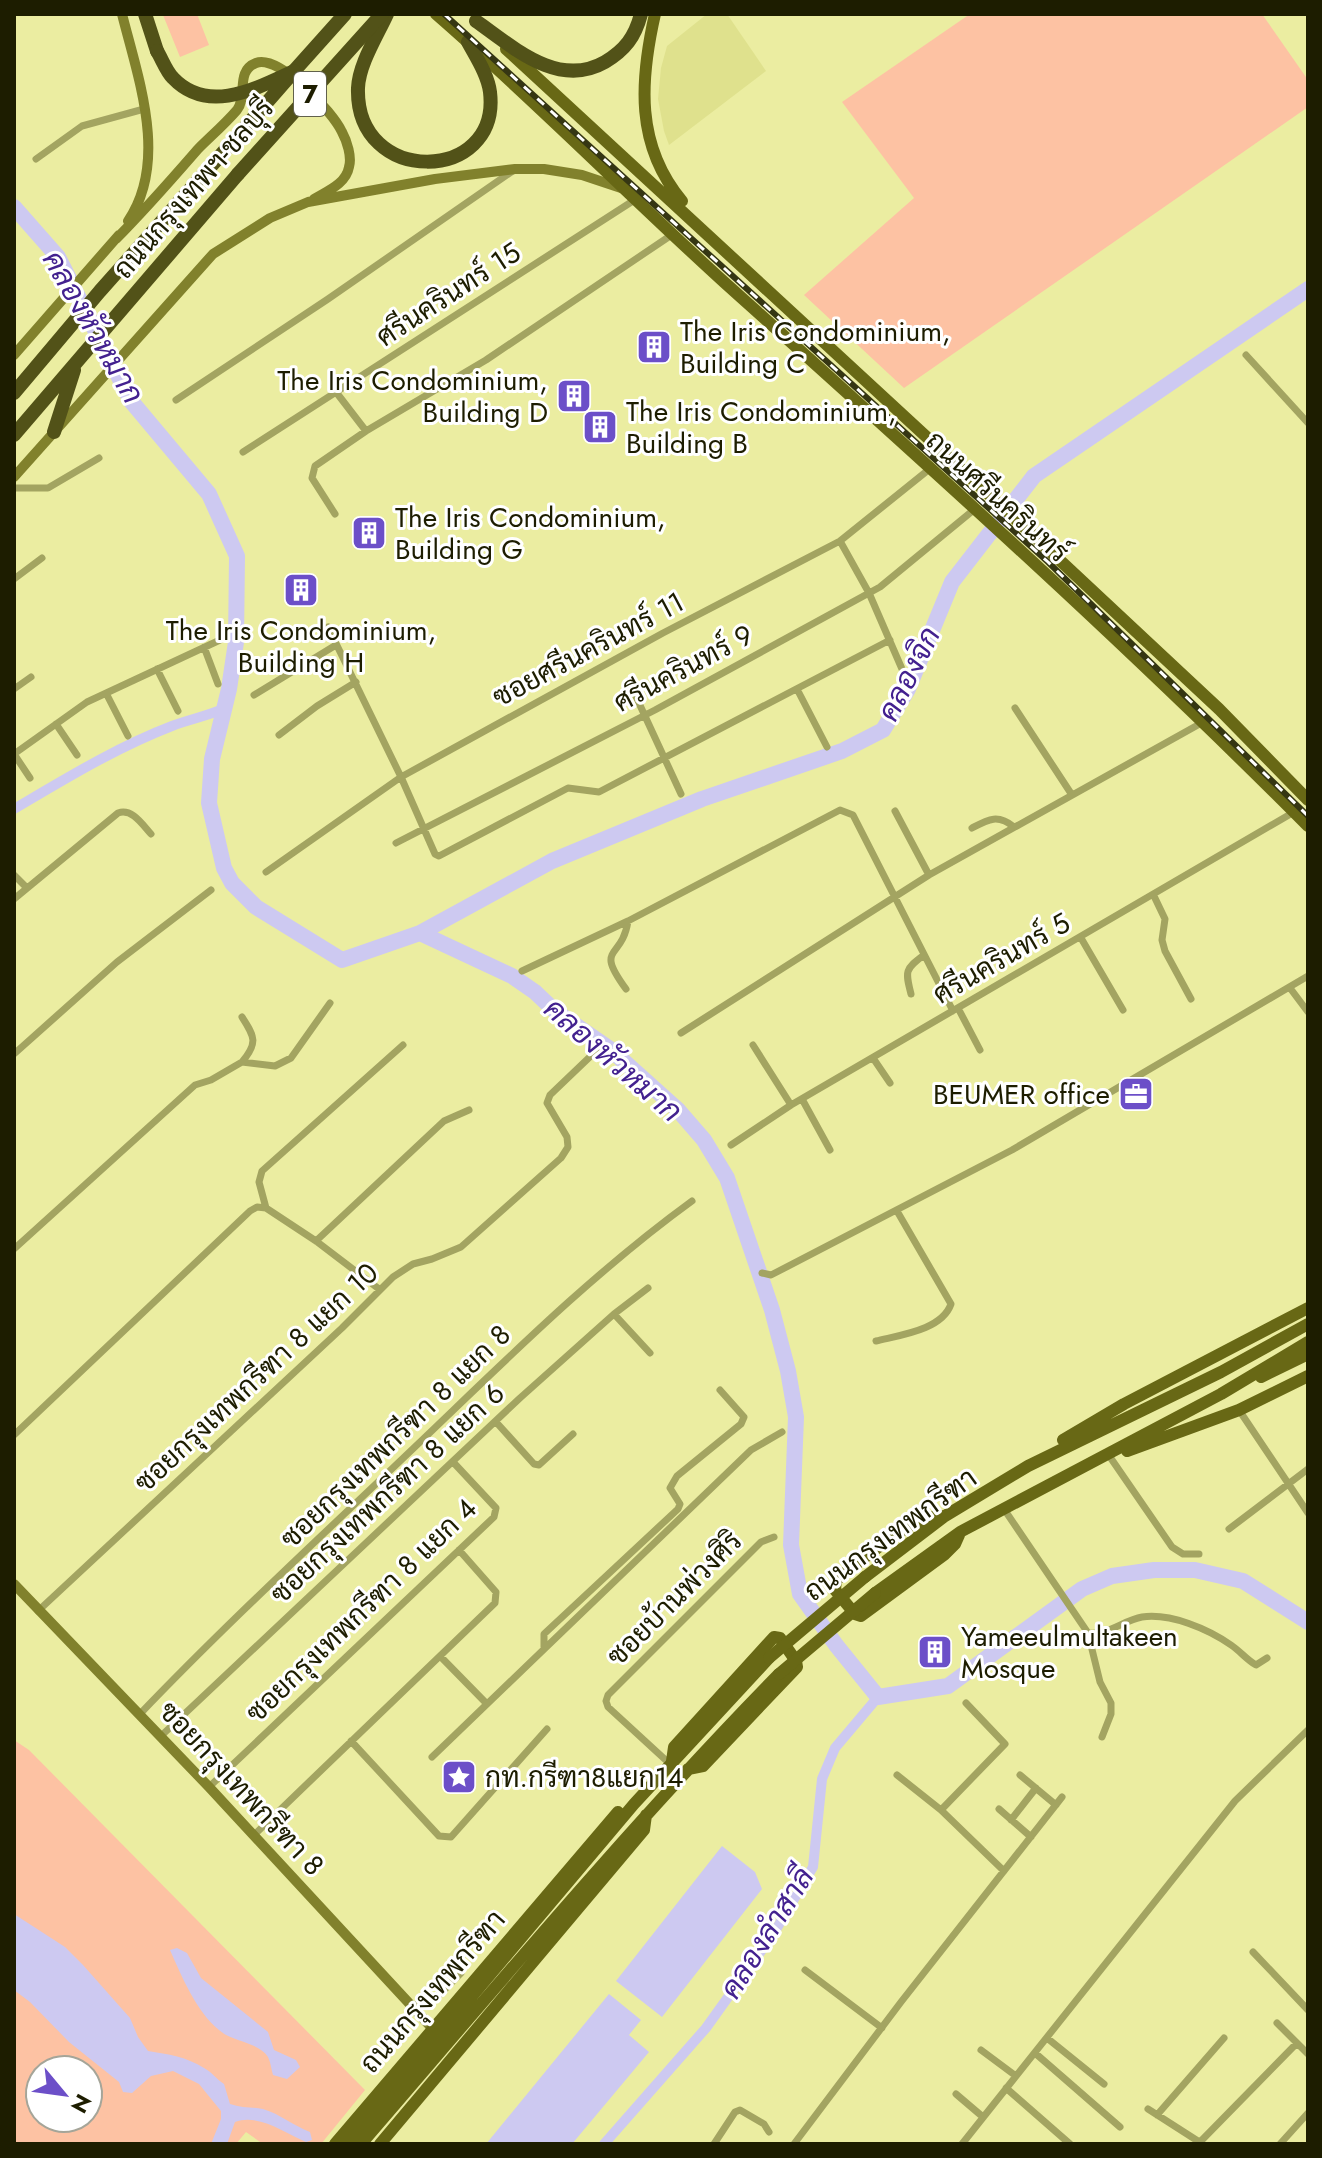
<svg xmlns="http://www.w3.org/2000/svg" width="1322" height="2158" viewBox="0 0 1322 2158" font-family="Jost,Sarabun,sans-serif">
	<style>
		.built { fill: #dfe18d }
		.green { fill: #fdc2a3; fill-rule: evenodd }
		.water { fill: #cdc9f1 }
		.lines { fill: none; stroke-linecap: round; stroke-linejoin: round }
		.canal { stroke: #cdc9f1; stroke-width: 10 }
		.river { stroke: #cdc9f1; stroke-width: 16 }
		.street { stroke: #a3a461; stroke-width: 7 }
		.secondary { stroke: #81812c; stroke-width: 10 }
		.primary { stroke: #686815; stroke-width: 12 }
		.highway { stroke: #525218; stroke-width: 14 }
		.rail-casing { stroke: #353613; stroke-width: 6 }
		.rail { stroke: #fff; stroke-width: 3; stroke-dasharray: 9; stroke-linecap: butt }
		.primary-bridge { stroke: #686815; stroke-width: 12 }
		.highway-bridge { stroke: #525218; stroke-width: 14 }
		.labels { text-anchor: middle; stroke-width: 6; stroke-linejoin: round; paint-order: stroke }
		.shield { fill: #fff; stroke: #61614c; stroke-width: 2 }
		.shield-label { font-size: 26px; font-weight: bold; fill: #1d1d00 }
		.street-label { font-size: 28px; fill: #1d1d00; stroke: #fff }
		.poi-label { font-size: 28px; fill: #1d1d00; stroke: #fff; text-anchor: start }
		.water-label { font-size: 30px; font-style: italic; fill: #43218f; stroke: #fff }
	</style>
	<rect width="100%" height="100%" fill="#ebeda1"/>
	<path class="built" d="M707 14H727L766 71 669 145 664 131 658 99 661 68 667 46Z"/>
	<path class="green" d="M167 14H197L209 45 180 57 163 15Z
		M970 14H1262L1308 80V107L904 388 804 295 914 198 842 102Z
		M14 1740 29 1750 365 2090 321 2144H263L246 2132 236 2144H14ZM40 2070H88V2118H40Z"/>
	<path class="water" d="M722 1846 755 1872 762 1889 662 2017 616 1981Z
		M14 1914 65 1947 83 1965 130 2018 138 2037 148 2051C168 2054 187 2057 204 2068 212 2072 216 2079 224 2084L230 2104C241 2108 252 2107 263 2109 280 2114 294 2126 310 2132L312 2140 306 2142C285 2133 258 2113 235 2122L227 2144H211L221 2119V2111L199 2084 173 2071 151 2076 132 2093 123 2092 119 2082 69 2042 30 2002 14 1990Z
		M177 1948 187 1953 201 1978 268 2032 274 2050 296 2060 300 2067 287 2079 273 2075C271 2069 271 2063 268 2057 259 2042 232 2042 219 2030 196 2011 182 1977 170 1950Z
		M609 1994 641 2020 629 2035 649 2052 572 2144H486Z"/>
	<g class="lines">
		<path class="canal" d="M14 809C65 779 117 747 172 726 190 719 208 716 225 708
			M604 2144 706 2028 774 1933 813 1867 822 1779 835 1748 878 1697"/>
		<path class="river" d="M14 207 58 257 131 401 209 494 237 556 236 642 229 689 212 759 209 803 224 868 232 883 256 907 342 960 420 933 552 861 702 799 842 751 883 730 908 689 952 582 1034 476 1308 289
			M420 933 512 976 535 992 555 1011 610 1049 678 1110 704 1140 727 1178 772 1310 788 1371 796 1417 791 1545 800 1594 836 1645 878 1697 948 1686 1082 1589 1112 1576 1154 1570H1195L1243 1581 1308 1622"/>
		<path class="street" d="M36 159 82 126 144 109
			M1246 355 1308 423
			M336 392 366 431
			M176 400 328 299 514 170
			M243 452 636 199
			M14 488H48L99 458
			M335 514 312 478 315 466 366 431 486 360 673 234
			M840 541 869 593 902 669
			M14 579 42 558
			M328 627 401 777 435 854 439 856 568 788 599 792 890 640
			M204 647 218 684
			M157 669 178 711
			M632 688 681 794
			M14 689 31 677
			M797 689 827 747
			M106 693 128 736
			M254 695 336 645
			M1015 708 1072 795
			M56 724 77 755
			M279 735 317 706 356 682
			M14 754 87 702 220 640
			M14 754 30 778
			M895 811 929 875
			M972 828C989 819 998 814 1014 827
			M396 843 655 710 880 587 976 508
			M266 872 401 777 663 633 840 541 932 467
			M14 875 27 888
			M1154 896 1165 919 1162 940 1165 951 1191 999
			M14 899 118 813C132 808 142 824 151 834
			M1081 938 1123 1010
			M522 971 628 921 840 810 853 815 953 1011
			M1290 988 1308 1012
			M626 989C594 945 622 961 628 921
			M911 994C905 971 905 969 924 955
			M958 1008 980 1050
			M681 1033 929 875 1205 721
			M753 1045 791 1105
			M14 1054 117 962 211 890
			M873 1058 890 1083
			M242 1062C258 1043 255 1037 242 1017
			M802 1099 830 1150
			M731 1145 791 1105 1294 812
			M266 1208 259 1182 262 1171 403 1045
			M316 1241 444 1121 469 1110
			M14 1249 195 1085 211 1080 242 1062 275 1066 291 1058 330 1003
			M762 1273 771 1275 1012 1150 1308 976
			M614 1314 650 1353
			M876 1341C900 1335 942 1330 951 1304L897 1211
			M1239 1410 1308 1513
			M496 1422 534 1464 539 1465 573 1434
			M14 1435 250 1211 257 1207 266 1208 316 1241 379 1289
			M1110 1457 1172 1547 1183 1554H1199
			M1004 1509 1088 1633C1107 1636 1124 1620 1142 1617 1171 1613 1208 1629 1231 1645 1240 1651 1247 1660 1256 1665L1267 1658
			M1229 1529 1308 1469
			M38 1611 342 1328 393 1277 413 1264 432 1259 461 1247 561 1158 568 1147 567 1137 547 1103 550 1095 596 1051
			M1088 1633 1100 1682 1111 1703V1714L1102 1737
			M544 1647V1634L678 1509 680 1504 670 1488 677 1476 741 1424 744 1417 720 1390
			M440 1656 486 1703
			M139 1715C229 1621 325 1533 419 1443 507 1359 593 1273 692 1201
			M161 1736 520 1398 614 1314 648 1288
			M351 1741 439 1836 451 1837 547 1729
			M432 1757 751 1450 782 1432
			M670 1764 608 1707 606 1701 608 1695 761 1542 774 1537
			M897 1775 941 1810 1004 1871
			M1020 1775 1056 1805
			M209 1787 494 1517 496 1508 453 1462
			M999 1809 1031 1837
			M941 1810 1005 1744 966 1703
			M1011 1820 1036 1788
			M254 1835 495 1603 496 1592 459 1550
			M1253 1952 1308 2010
			M805 1970 882 2028
			M411 2006 438 1996 461 1973
			M1277 2023 1308 2054
			M1047 2038 1104 2084
			M981 2050 1016 2076
			M1035 2053 1120 2127
			M1006 2088 1070 2144
			M956 2094 983 2117
			M1148 2109 1201 2143
			M1157 2115 1224 2038
			M1200 2142 1297 2043
			M714 2144 735 2112 740 2110 764 2124 769 2132
			M794 2144 901 2002 1062 1797
			M962 2144 1235 1801 1308 1730
			M1280 2144 1308 2113"/>
		<path class="secondary" d="M122 14C138 78 169 161 128 221
			M116 239C145 210 171 180 198 149 211 136 225 124 237 110 248 96 235 71 256 63 279 54 333 112 342 132 347 141 352 157 349 167 346 184 327 191 314 199
			M14 355 119 235
			M14 477 213 254 270 218 308 202 435 179 515 169H544L582 175 624 189
			M14 1584 209 1787 432 2028"/>
		<path class="primary" d="M436 14C535 100 627 194 724 282 922 460 1120 637 1308 826
			M655 14C640 80 635 145 682 201
			M506 49 1022 525 1219 709 1308 800
			M1261 1377 1308 1354
			M1063 1440 1124 1404 1308 1308
			M1127 1451 1239 1410 1308 1376
			M941 1516C915 1513 859 1563 836 1580L835 1590 855 1614 861 1616 944 1555 955 1544 959 1535
			M865 1577 945 1516 1028 1466 1221 1372 1308 1324
			M875 1593 960 1532 1221 1394 1308 1342
			M672 1761 674 1747 774 1637 780 1638 796 1661 797 1667 703 1766 688 1769
			M349 2142 634 1804 769 1658
			M335 2144 618 1812
			M361 2144C498 1985 632 1824 779 1674
			M380 2144 644 1830 646 1815"/>
		<path class="highway" d="M145 14 157 51
			M387 14C377 36 359 64 358 88 355 187 501 184 490 92 488 75 476 57 468 42
			M476 21C513 47 558 89 605 62 625 50 635 37 641 14
			M294 71 345 14
			M14 393 100 291 219 157
			M54 432 74 370
			M14 435 238 174"/>
		<g class="rail-casing">
			<path id="rail" d="M444 14 1048 562 1308 816"/>
		</g>
		<use href="#rail" class="rail"/>
		<path class="primary-bridge" d="M769 1658 865 1577
			M779 1674 875 1593"/>
		<path class="highway-bridge" d="M157 51C162 59 166 71 173 78 208 115 257 88 294 71
			M219 157 290 76
			M238 174 382 14"/>
	</g>
	<defs>
		<g id="building-square" transform="scale(1.8)"><rect x="-9" y="-9" width="18" height="18" rx="4" fill="#6c4fc8" stroke="#fff"/><path d="M-4-6H4V6H1V3H-1V6H-4ZM-2.5-4.3h1.7v1.8h-1.7ZM.8-4.3h1.7v1.8H.8ZM-2.5-1h1.7V.8h-1.7ZM.8-1h1.7V.8H.8Z" fill="#fff"/></g>
		<g id="office-square" transform="scale(1.8)"><rect x="-9" y="-9" width="18" height="18" rx="4" fill="#6c4fc8" stroke="#fff"/><path d="M-6-3h4V-5.5h4V-3h4V5H-6ZM-1-4.5V-3h2v-1.5ZM-6 0V1H6V0Z" fill="#fff"/></g>
		<g id="sight-square" transform="scale(1.8)"><rect x="-9" y="-9" width="18" height="18" rx="4" fill="#6c4fc8" stroke="#fff"/><path d="M0-6L1.8-2.2L6-1.7L2.9 1.2L3.7 5.4L0 3.3L-3.7 5.4L-2.9 1.2L-6-1.7L-1.8-2.2Z" fill="#fff"/></g>
	</defs>
	<g fill-rule="evenodd">
		<use href="#building-square" x="654" y="347"/>
		<use href="#building-square" x="574" y="396"/>
		<use href="#building-square" x="600" y="427"/>
		<use href="#building-square" x="369" y="533"/>
		<use href="#building-square" x="301" y="590"/>
		<use href="#office-square" x="1136" y="1094"/>
		<use href="#building-square" x="935" y="1652"/>
		<use href="#sight-square" x="459" y="1777"/>
	</g>
	<g class="labels">
		<rect class="shield" x="294" y="72" width="32" height="44" rx="6"/>
		<g class="shield-label">
			<text x="310" y="103">7</text>
		</g>
		<g class="street-label">
			<text transform="translate(193 188) rotate(-49)" y="10">ถนนกรุงเทพฯ-ชลบุรี</text>
			<text transform="translate(448 294) rotate(-33)" y="10">ศรีนครินทร์ 15</text>
			<text transform="translate(998 496) rotate(42)" y="10">ถนนศรีนครินทร์</text>
			<text transform="translate(588 649) rotate(-28)" y="10">ซอยศรีนครินทร์ 11</text>
			<text transform="translate(683 668) rotate(-28)" y="10">ศรีนครินทร์ 9</text>
			<text transform="translate(1001 958) rotate(-30)" y="10">ศรีนครินทร์ 5</text>
			<text transform="translate(256 1377) rotate(-43)" y="10">ซอยกรุงเทพกรีฑา 8 แยก 10</text>
			<text transform="translate(395 1436) rotate(-44)" y="10">ซอยกรุงเทพกรีฑา 8 แยก 8</text>
			<text transform="translate(387 1493) rotate(-43)" y="10">ซอยกรุงเทพกรีฑา 8 แยก 6</text>
			<text transform="translate(890 1534) rotate(-36)" y="10">ถนนกรุงเทพกรีฑา</text>
			<text transform="translate(674 1598) rotate(-45)" y="10">ซอยบ้านพ่วงศิริ</text>
			<text transform="translate(361 1610) rotate(-44)" y="10">ซอยกรุงเทพกรีฑา 8 แยก 4</text>
			<text transform="translate(242 1788) rotate(47)" y="10">ซอยกรุงเทพกรีฑา 8</text>
			<text transform="translate(432 1991) rotate(-49)" y="10">ถนนกรุงเทพกรีฑา</text>
		</g>
		<g class="poi-label">
			<text x="680" y="341">The Iris Condominium,<tspan x="680" dy="32">Building C</tspan></text>
			<text x="548" y="390" text-anchor="end">The Iris Condominium,<tspan x="548" dy="32">Building D</tspan></text>
			<text x="626" y="421">The Iris Condominium,<tspan x="626" dy="32">Building B</tspan></text>
			<text x="395" y="527">The Iris Condominium,<tspan x="395" dy="32">Building G</tspan></text>
			<text x="301" y="640" text-anchor="middle">The Iris Condominium,<tspan x="301" dy="32">Building H</tspan></text>
			<text x="1110" y="1104" text-anchor="end">BEUMER office</text>
			<text x="961" y="1646">Yameeulmultakeen<tspan x="961" dy="32">Mosque</tspan></text>
			<text x="485" y="1787">กท.กรีฑา8แยก14</text>
		</g>
		<g class="water-label">
			<text transform="translate(93 327) rotate(60)" y="10">คลองหัวหมาก</text>
			<text transform="translate(909 674) rotate(-63)" y="10">คลองจิก</text>
			<text transform="translate(613 1060) rotate(41)" y="10">คลองหัวหมาก</text>
			<text transform="translate(767 1933) rotate(-58)" y="10">คลองลำสาลี</text>
		</g>
	</g>
	<rect width="1322" height="2158" fill="none" stroke="#1d1d00" stroke-width="32"/>
	<g transform="translate(64 2094) rotate(119)"><circle r="38" fill="#ffffff" stroke="#a5a599" stroke-width="2"/>
	<path d="M0-6L14 30L0 20L-14 30Z" fill="#6c4fc8"/>
	<text y="-12" font-size="22" font-weight="bold" text-anchor="middle" fill="#1d1d00">N</text>
	</g>
</svg>
